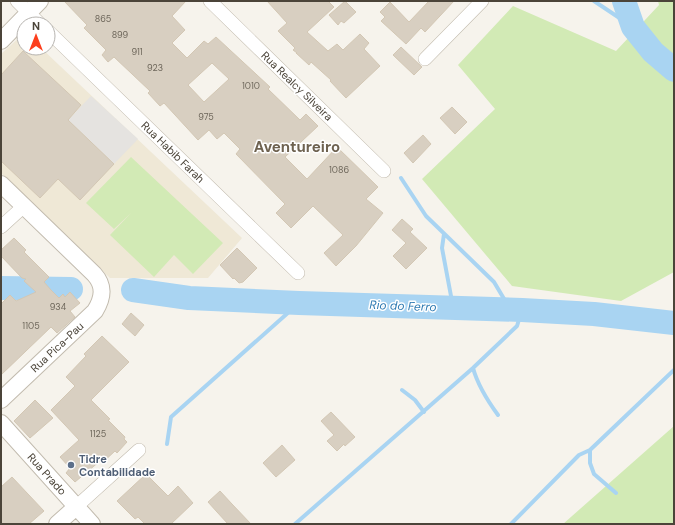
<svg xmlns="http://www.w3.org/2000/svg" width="675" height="525" viewBox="0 0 675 525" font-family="'DM Sans',sans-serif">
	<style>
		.education { fill: #efe8d6 }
		.green { fill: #d2eab5 }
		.parking { fill: #e5e3e0 }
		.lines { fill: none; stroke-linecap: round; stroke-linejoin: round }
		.stream { stroke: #a9d4f2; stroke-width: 4 }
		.river { stroke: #a9d4f2; stroke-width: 24 }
		.building { fill: #d8cfc1; stroke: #d3c7b4; fill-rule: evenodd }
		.minor-casing { stroke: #c2bbae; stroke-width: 14 }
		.tertiary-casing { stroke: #c2bbae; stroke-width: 18 }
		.minor { stroke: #fff; stroke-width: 13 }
		.tertiary { stroke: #fff; stroke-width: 16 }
		.service-dot { fill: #5c6f8a; stroke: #fff; stroke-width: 1.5 }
		.labels { text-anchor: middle; stroke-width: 3; stroke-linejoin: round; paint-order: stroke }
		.number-label { font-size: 9px; fill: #6e675b }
		.street-label { font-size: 11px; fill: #4b4439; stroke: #fff }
		.service-label { font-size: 11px; font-weight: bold; fill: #4e5e75; stroke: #fff; text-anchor: start }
		.water-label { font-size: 12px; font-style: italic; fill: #2e7ab2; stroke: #fff }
		.district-label { font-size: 15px; font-weight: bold; fill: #6e6250; stroke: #fff }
	</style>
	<rect width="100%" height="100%" fill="#f6f3ec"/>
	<path class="education" d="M20 37H24V48H41L242 238 208 278H110L1 173V54Z"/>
	<path class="green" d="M658 1H674V272L621 301 512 286 422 179 495 109 458 65 513 6 616 51 659 5Z
		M131 157 223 243 193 274 174 255 154 277 110 235 131 213 114 229 86 203Z
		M674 426V524H563Z"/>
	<path class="parking" d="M91 96 138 139 114 164 68 120Z"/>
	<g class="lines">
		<path class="stream" d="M594 1 633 27
			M401 178 426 216 494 282 510 309
			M444 234 442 248 451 296V308
			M473 368C478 386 487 400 498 415
			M402 390 415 400 424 412
			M167 444 171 417 299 303
			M590 450V463L594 474 616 493
			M295 524 473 368 517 326 522 310
			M511 524 579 455 590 450 674 370"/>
		<path class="river" d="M624 1 633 27 653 52 674 70
			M1 288 71 289
			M133 290 189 298 299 303 522 310 594 314 674 323"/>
	</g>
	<path class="building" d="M64 1H186L172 16 185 30 172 43 187 58 204 41 208 44 216 37 270 87 268 89 300 120 306 114 318 126 285 157 307 179 337 147 378 187 366 199 383 213 356 246 336 266 324 253 343 235 313 206 291 228 276 213 285 204 236 154 240 149 224 133 217 139 209 130 198 140 164 103 160 106 148 93 150 91 114 57 108 62 102 55 106 50 84 28 87 25ZM212 63 229 79 204 102 188 85Z
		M267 1H328L334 7 307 32 328 51 337 44 343 50 360 34 369 43 364 49 380 66 346 98 330 81 331 80 311 62 309 65 296 53H297L293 50 295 48 278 31 287 23Z
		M345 1 356 12 344 23 341 21 338 25 329 15Z
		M429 1H454L425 32 421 28 406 44 381 21 385 17 380 12 390 2 409 22Z
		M401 47 422 67 414 75 393 55Z
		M23 51 81 105 68 120 114 164 80 200 58 179 40 198 1 161V75Z
		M452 107 467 122 455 134 440 118Z
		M423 135 431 144 413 163 404 153Z
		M402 219 413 229 410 232 427 248 406 269 393 256 406 243 392 230Z
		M14 238 26 250 24 252 49 277 44 282 51 290 59 298 63 294 65 297 70 292 80 303 70 311 75 317 57 333 51 327 1 375V304L10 295 16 301 36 292 24 281 26 279 22 278 1 256V250Z
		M237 248 257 268 243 282 239 283 234 278 233 279 220 265Z
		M131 313 144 325 135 336 122 324Z
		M102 336 129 362 91 400 110 419 108 420 125 437 124 439 127 442 117 453 115 451 102 463 100 461 75 482 66 473 70 468 60 457 79 440 51 410 75 386 66 377 86 356 84 354Z
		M35 400 53 418 30 438 14 421Z
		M331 412 355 437 345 446 344 444 337 451 327 441 334 435 321 421Z
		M282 445 295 460 276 477 263 463Z
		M146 474 168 496 178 486 193 503 171 524H145L138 517 135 519 117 501Z
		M12 477 44 511 29 524H1V487Z
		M220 491 232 504 251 524H228L217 512 208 502Z"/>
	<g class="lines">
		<g class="minor-casing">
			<path id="minor" d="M17 1 40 24
				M210 1 384 171
				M48 31 298 273
				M425 59 482 1
				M1 227 24 206
				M76 507 139 450"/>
		</g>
		<g class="tertiary-casing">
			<path id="tertiary" d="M1 41 40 1
				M1 184 94 274C105 286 103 298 95 311L1 400
				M1 423 92 524
				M57 524 76 507"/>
		</g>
		<use href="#minor" class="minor"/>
		<use href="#tertiary" class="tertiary"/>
	</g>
	<circle class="service-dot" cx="71" cy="465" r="4"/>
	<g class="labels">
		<g class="number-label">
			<text x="103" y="22">865</text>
			<text x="120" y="38">899</text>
			<text x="137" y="55">911</text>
			<text x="155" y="71">923</text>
			<text x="251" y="89">1010</text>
			<text x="206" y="120">975</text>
			<text x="339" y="173">1086</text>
			<text x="58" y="310">934</text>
			<text x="31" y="329">1105</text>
			<text x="98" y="437">1125</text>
		</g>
		<g class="street-label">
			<text transform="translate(297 86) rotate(44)" y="4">Rua Realcy Silveira</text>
			<text transform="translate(173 152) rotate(44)" y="4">Rua Habib Farah</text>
			<text transform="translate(57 347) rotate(-43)" y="4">Rua Pica-Pau</text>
			<text transform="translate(47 474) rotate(48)" y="4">Rua Prado</text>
		</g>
		<g class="service-label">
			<text x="79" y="463">Tidre<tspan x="79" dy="13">Contabilidade</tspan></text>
		</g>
		<g class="water-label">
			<text transform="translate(403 306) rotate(2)" y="4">Rio do Ferro</text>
		</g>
		<g class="district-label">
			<text x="297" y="152">Aventureiro</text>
		</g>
	</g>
	<rect width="675" height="525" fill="none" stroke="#4b4439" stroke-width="4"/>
	<g transform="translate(36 36)"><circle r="19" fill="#ffffff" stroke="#b7b4b0"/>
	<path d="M0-3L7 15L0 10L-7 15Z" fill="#fc3f1d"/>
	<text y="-6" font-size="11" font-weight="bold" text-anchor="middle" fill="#4b4439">N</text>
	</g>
</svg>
